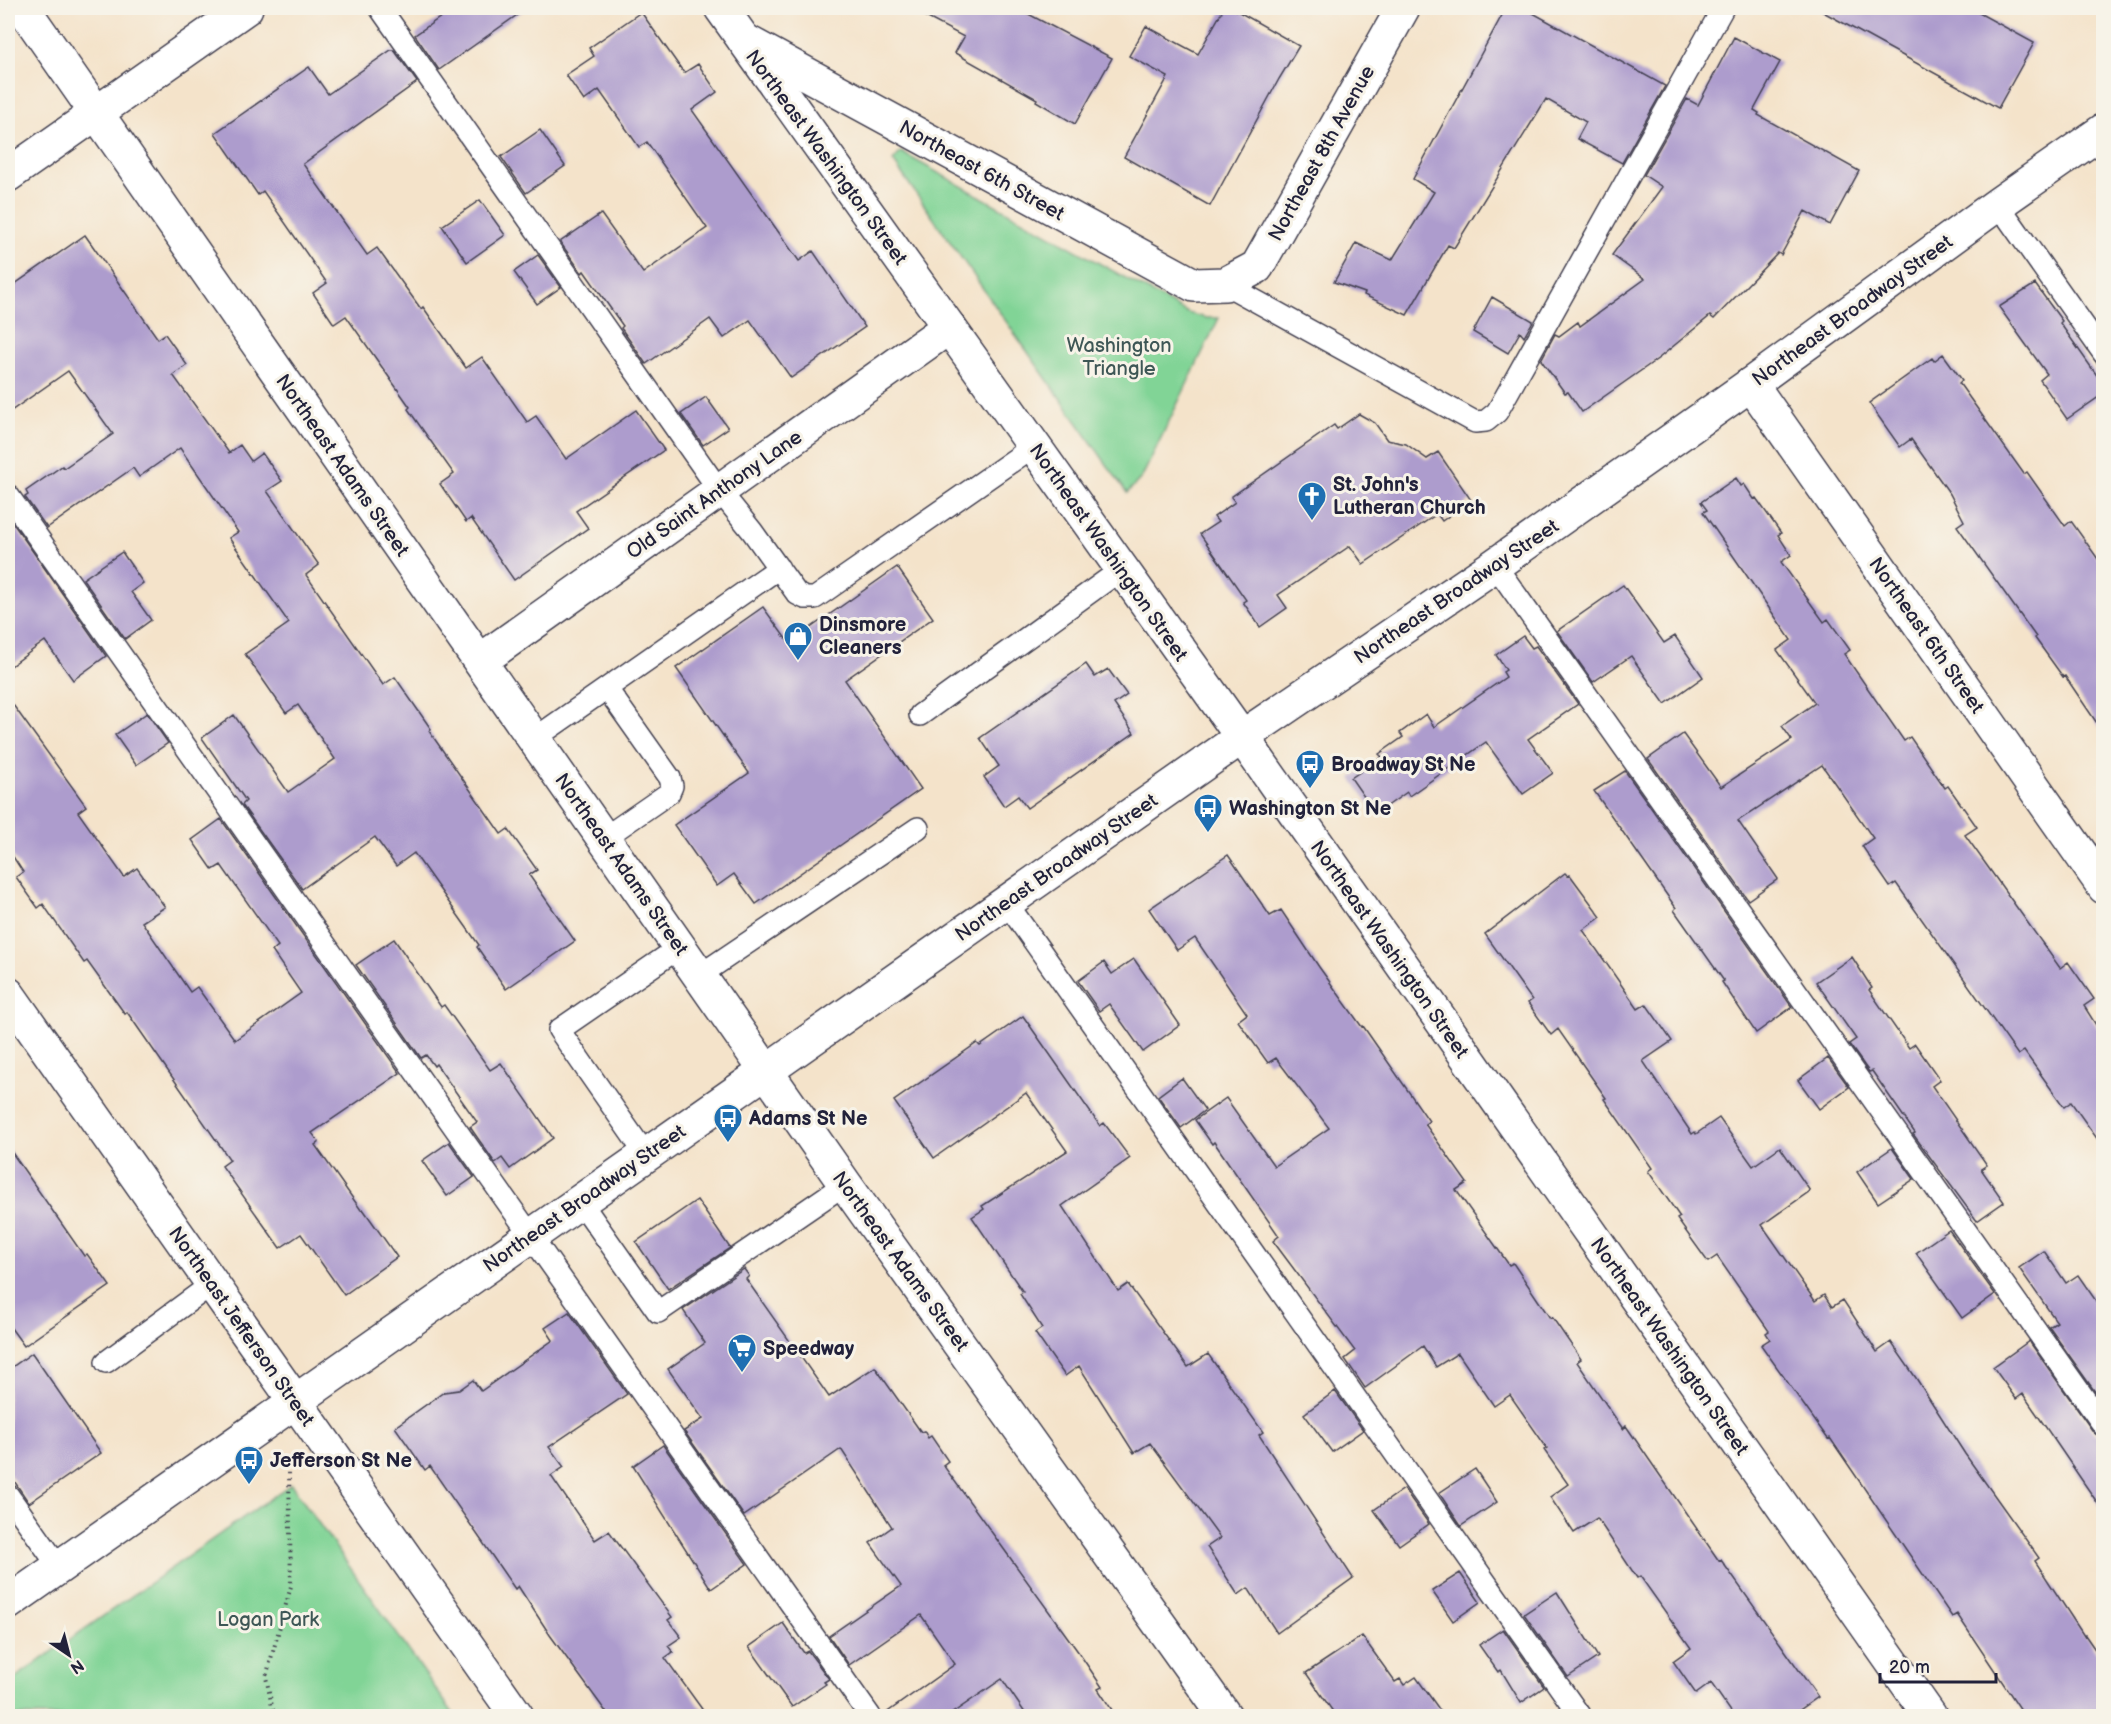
<svg xmlns="http://www.w3.org/2000/svg" width="2111" height="1724" viewBox="0 0 2111 1724" font-family="'Balsamiq Sans',sans-serif">
	<style>
		.green { fill: #81d496; stroke: #527b68; stroke-width: 1.5 }
		.building { fill: #ad9ccd }
		.lines { fill: none; stroke-linecap: round; stroke-linejoin: round }
		.lane-casing { stroke: #423f50; stroke-width: 24 }
		.street-casing { stroke: #423f50; stroke-width: 36 }
		.secondary-casing { stroke: #423f50; stroke-width: 36 }
		.path { stroke: #423f50; stroke-width: 4; stroke-dasharray: 1.5 4.5; stroke-linecap: butt }
		.lane { stroke: #fff; stroke-width: 21 }
		.street { stroke: #fff; stroke-width: 33 }
		.secondary { stroke: #fff; stroke-width: 33 }
		.labels { text-anchor: middle; stroke-width: 6; stroke-linejoin: round; paint-order: stroke }
		.street-label { font-size: 20px; fill: #22223b; stroke: #f7f3e8 }
		.park-label { font-size: 20px; fill: #3e5756; stroke: #f7f3e8 }
		.poi-label { font-size: 20px; font-weight: bold; fill: #22223b; stroke: #f7f3e8; text-anchor: start }
	</style>
	<rect width="100%" height="100%" fill="#f7f3e8"/>
	<filter id="ink" filterUnits="userSpaceOnUse"><feTurbulence type="fractalNoise" baseFrequency=".0167" numOctaves="2"/><feDisplacementMap in="SourceGraphic" scale="12" xChannelSelector="R" yChannelSelector="G"/><feConvolveMatrix kernelMatrix="1 2 1 2 8 2 1 2 1" color-interpolation-filters="sRGB"/></filter>
	<filter id="wash" filterUnits="userSpaceOnUse"><feTurbulence type="fractalNoise" baseFrequency=".008" numOctaves="4" result="noise"/><feDisplacementMap in="SourceGraphic" scale="24" xChannelSelector="R" yChannelSelector="G"/><feGaussianBlur stdDeviation="1.35" result="paint"/><feColorMatrix in="noise" values="0 0 0 0 0 0 0 0 0 0 0 0 0 0 0 0 0 1.4 0 .05"/><feComposite in="paint" operator="in"/></filter>
	<g filter="url(#wash)">
		<rect width="100%" height="100%" fill="#f4e3ca"/>
		<path class="green" d="M901 152 1188 313 1206 318H1219L1142 477 1127 493 893 161Z
			M291 1484 455 1716H8V1683Z"/>
		<g id="blocks">
			<path class="building" d="M454 8H527L439 70 415 35Z
				M909 8H1017L1112 58 1075 124 1036 101 1037 99 955 53 964 37Z
				M1224 8H1232L1299 46 1279 79 1210 206 1124 157 1168 77 1129 56 1146 26 1198 54Z
				M1506 8H1524L1665 86 1622 163 1577 139 1586 122 1546 99 1454 248 1448 245 1407 315 1364 295 1365 293 1334 282 1356 243 1392 260 1434 192 1413 179Z
				M1816 8H1970L2034 43 1998 108Z
				M641 12 684 73 698 64 717 92 692 110 799 261 813 251 865 327 791 378 750 320 724 338 710 319 646 364 621 328 623 326 584 271 582 273 560 242 601 214 643 273 707 228 647 142 639 147 599 90 584 101 566 75 594 56 589 48Z
				M1734 37 1780 62 1754 110 1759 113 1758 115 1859 171 1830 225 1805 211 1781 255 1778 253 1714 319 1710 316 1659 358 1582 412 1568 392 1565 393 1541 360 1555 334 1559 336 1578 322 1580 326 1645 279 1612 255 1662 187 1644 175 1687 99 1698 105Z
				M391 50H394L417 82 303 164 367 255 377 248 421 309 423 307 466 368 482 357 527 422 536 416 566 459 636 410 664 450 576 511 588 528 514 580 471 518 466 522 440 484 454 474 408 409 410 407 346 316 334 324 313 293 327 283 263 191 258 195 215 133 309 67 328 94Z
				M540 130 565 166 526 193 501 157Z
				M480 200 505 235 467 262 442 226Z
				M85 235 158 339 165 334 187 365 173 375 229 453 240 445 251 461 262 453 282 481 267 491 319 565 306 575 383 685 395 677 431 729 429 731 501 834 508 829 537 870 529 875 575 941 506 989 477 947 479 945 414 853 396 866 375 837 302 889 242 805 246 801 202 738 234 715 288 792 335 759 298 705 286 713 245 654 289 623 229 538 238 532 180 448 139 477 133 468 47 528 25 497 28 495 26 491 62 466 64 468 113 434 68 371 8 413V289Z
				M538 255 561 287 537 304 514 272Z
				M2035 284 2062 321 2060 323 2103 384V394L2067 419 2040 380 2047 374 1999 307Z
				M1492 297 1533 321 1524 337 1520 332 1508 353 1473 332Z
				M1943 354 1962 380 1959 383 2024 474 2027 472 2065 526 2071 521 2103 566V732L2065 676 2063 677 2035 638 2036 637 1957 526 1964 521 1950 494 1911 439 1900 447 1869 403 1932 358 1934 361Z
				M706 397 728 428 703 445 681 414Z
				M1359 414 1375 423 1387 440 1406 444 1427 459 1438 452 1471 500 1442 521 1437 514 1363 564 1350 546 1278 595 1287 608 1260 627 1243 602 1246 600 1200 534 1218 522 1214 517 1235 502 1231 497 1334 425 1337 429Z
				M1736 478 1741 486 1744 484 1754 499 1756 498 1781 533 1778 535 1791 555 1781 562 1824 622 1828 619 1850 650 1844 654 1904 741 1910 737 1945 788 1948 786 1977 827 1965 835 2060 968 2068 962 2094 999 2084 1006 2103 1036V1147L2071 1102 2064 1107 2024 1051 2018 1055 1896 883 1890 887 1862 846 1873 838 1822 765 1738 821 1778 879 1748 900 1648 759 1683 734 1721 787 1792 740 1782 726 1815 703 1777 650 1791 640 1703 512 1707 510 1701 502Z
				M8 516 106 656 73 680 45 641 8 668Z
				M122 552 143 583 131 592 151 620 125 639 83 579Z
				M897 567 933 618 845 680 921 789 756 904 734 874 717 886 674 825 749 773 676 668 763 607 789 643Z
				M1623 585 1664 643 1675 636 1703 677 1665 704 1631 656 1593 682 1557 631Z
				M1523 636 1532 648 1536 646 1578 704 1528 739 1553 773 1523 794 1486 742 1409 796 1407 792 1376 814 1351 778 1382 757 1379 754 1403 737 1400 733 1426 714 1434 727 1506 677 1503 672 1506 670 1496 655Z
				M1086 664 1095 677 1108 669 1127 695 1114 704 1134 733 1027 808 1018 796 1004 806 984 777 999 766 980 738Z
				M8 698 86 806 78 812 124 877 137 868 165 907 142 922 190 992 197 987 235 1040 301 993 272 951 278 946 221 865 213 870 192 840 221 819 400 1073 312 1133 319 1142 315 1145 361 1210 363 1209 397 1257 344 1295 301 1234 280 1248 222 1166 230 1160 127 1012 125 1014 87 961 84 963 43 904 38 908 16 877 23 872 8 849Z
				M147 713 168 743 136 765 115 735Z
				M1625 771 1792 1007 1756 1033 1722 982 1724 981 1674 910 1676 908 1594 791Z
				M1228 855 1270 916 1281 910 1319 967 1362 1027 1363 1026 1429 1121 1425 1124 1467 1183 1456 1190 1509 1265 1513 1263 1550 1318 1552 1317 1581 1359 1577 1362 1623 1429 1626 1426 1719 1561 1721 1560 1818 1697 1791 1716H1734L1711 1683 1696 1694 1673 1661 1691 1648 1640 1576 1637 1578 1597 1518 1574 1533 1550 1497 1568 1484 1544 1450 1547 1448 1510 1395 1494 1406 1458 1353 1436 1367 1423 1346 1365 1388 1345 1359 1355 1351 1273 1241 1279 1236 1214 1142 1212 1144 1195 1120 1226 1098 1274 1166 1329 1128 1276 1058 1268 1063 1238 1021 1247 1014 1195 938 1177 950 1149 909Z
				M1565 873 1568 876 1570 875 1601 917 1583 930 1638 1009 1646 1004 1672 1041 1643 1061 1692 1134 1695 1132 1696 1134 1719 1118 1753 1166 1780 1147 1810 1191 1762 1225 1815 1301 1824 1295 1832 1307 1843 1300 1877 1352 1891 1342 1916 1378 1965 1454 2039 1558 2035 1561 2084 1636 2085 1635 2103 1661V1716H2025L1957 1614 1952 1617 1830 1438 1828 1439 1761 1345 1770 1339 1766 1333 1769 1331 1717 1256 1708 1262 1677 1219 1680 1217 1648 1171 1652 1168 1604 1099 1606 1098 1558 1029 1551 1035 1528 1003 1532 1000 1485 934Z
				M394 939 441 1007 444 1005 490 1070 501 1063 553 1138 510 1169 502 1158 495 1163 470 1127 477 1122 436 1064 434 1066 426 1055 421 1058 356 965Z
				M1852 957 1872 988 1869 990 1909 1048 1915 1044 1940 1080 1932 1086 1987 1165 1981 1169 2004 1202 1977 1221 1913 1134 1915 1133 1872 1071 1869 1072 1849 1044 1856 1039 1816 982Z
				M1134 959 1180 1025 1143 1052 1109 1004 1099 1011 1078 981 1104 962 1112 974Z
				M1023 1016 1100 1126 1104 1123 1130 1158 1062 1206 1118 1291 1128 1284 1188 1367 1208 1354 1263 1432 1259 1435 1353 1578 1277 1633 1248 1588 1238 1595 1207 1547 1220 1538 1150 1443 1134 1453 1079 1366 1065 1376 1035 1333 1042 1328 1020 1294 1023 1292 972 1217 984 1209 982 1206 1067 1151 1026 1093 934 1158 894 1101 977 1043 980 1046Z
				M1828 1058 1849 1087 1819 1109 1798 1080Z
				M1182 1078 1205 1110 1181 1128 1158 1096Z
				M449 1142 474 1177 447 1196 422 1161Z
				M8 1147 84 1256 87 1254 110 1286 24 1346 8 1324Z
				M1892 1148 1914 1179 1878 1203 1857 1172Z
				M697 1200 730 1248 668 1289 636 1242Z
				M1949 1230 1995 1294 1962 1318 1916 1253Z
				M2044 1251 2066 1283 2078 1275 2103 1311V1403L2049 1327 2057 1322 2019 1268Z
				M744 1269 749 1276 746 1279 829 1397 875 1367 921 1432 924 1431 928 1438 931 1436 948 1461 943 1465 1079 1653 1102 1687 1098 1689 1116 1716H1027L1002 1679 948 1716H882L955 1664 921 1615 849 1665 829 1636 901 1586 870 1543 892 1527 841 1449 744 1516 684 1431 703 1419 668 1369 705 1343 683 1310Z
				M569 1312 627 1394 549 1447 564 1467 551 1476 595 1540 609 1531 672 1617 668 1620 681 1637 668 1646 673 1652 665 1658 707 1716H609L550 1635 518 1586 515 1589 430 1466 425 1470 395 1427 444 1392 459 1390 473 1380 481 1391 553 1340 545 1328Z
				M2029 1341 2094 1433 2103 1438V1511L2023 1394 2016 1399 1993 1367Z
				M32 1353 101 1453 29 1503 8 1472V1370Z
				M1335 1391 1363 1430 1332 1452 1304 1414Z
				M663 1445 747 1564 711 1589 633 1466Z
				M1475 1469 1497 1502 1461 1526 1439 1493Z
				M1404 1489 1429 1524 1399 1545 1374 1510Z
				M1460 1573 1480 1602 1453 1621 1432 1591Z
				M1557 1592 1598 1657 1568 1677 1524 1614Z
				M783 1623 804 1653 808 1651 829 1679 824 1682 826 1684 792 1707 749 1647Z
				M1503 1629 1544 1687 1521 1703 1501 1670 1498 1672 1479 1645Z
				M1362 1636 1395 1682 1400 1679 1404 1685 1416 1677 1444 1716H1336L1306 1673Z"/>
		</g>
	</g>
	<g filter="url(#ink)">
		<use href="#blocks" fill-opacity="0" stroke="#423f50" stroke-width="1.5"/>
		<g class="lines">
			<g class="lane-casing">
				<path id="lane" d="M380 8 719 490 752 531 797 594 805 598H815L1034 446
					M1998 204 2104 354
					M1225 284 1475 422 1486 421 1497 412 1723 8
					M8 495 870 1716
					M1495 565 2104 1426
					M920 715 1122 569
					M534 739 779 568
					M604 838 669 793 672 786 670 778 607 689
					M1006 902 1580 1716
					M700 975 918 828
					M646 1155 559 1030 680 947
					M580 1201 658 1312 845 1184
					M106 1362 212 1284
					M8 1495 59 1567"/>
			</g>
			<g class="street-casing">
				<path id="street" d="M23 8 845 1184 1225 1716
					M744 40 1194 285 1225 284 1257 267 1403 8
					M8 175 246 8
					M1751 384 2104 887
					M480 661 949 327
					M8 994 517 1716"/>
			</g>
			<g class="secondary-casing">
				<path id="secondary" d="M721 8 1242 737 1930 1716
					M8 1603 1242 737 1495 565 1751 384 1998 204 2104 130"/>
			</g>
			<path class="path" d="M274 1716 266 1677 291 1586 289 1472"/>
			<use href="#lane" class="lane"/>
			<use href="#street" class="street"/>
			<use href="#secondary" class="secondary"/>
		</g>
	</g>
	<defs>
		<g id="church-pin" transform="scale(1.5)"><path d="M0 17L-7.5 6A9.5 9.5 0 1 1 7.5 6Z" fill="#1f6fb2" stroke="#f7f3e8"/><path d="M-1.2-6h2.4v3.5h3.3v2.4h-3.3V6h-2.4V-.1h-3.3v-2.4h3.3Z" fill="#fff"/></g>
		<g id="shop-pin" transform="scale(1.5)"><path d="M0 17L-7.5 6A9.5 9.5 0 1 1 7.5 6Z" fill="#1f6fb2" stroke="#f7f3e8"/><path d="M-5-2.5h2.3a2.7 3.5 0 0 1 5.4 0H5L5.5 6h-11ZM-1.5-2.5h3a1.5 2.3 0 0 0-3 0Z" fill="#fff"/></g>
		<g id="bus-pin" transform="scale(1.5)"><path d="M0 17L-7.5 6A9.5 9.5 0 1 1 7.5 6Z" fill="#1f6fb2" stroke="#f7f3e8"/><path d="M-5-6H5V4H4V6H2V4H-2V6H-4V4H-5ZM-3.5-4V0h7V-4ZM-3.5 1.2v1.5H-2V1.2ZM2 1.2v1.5H3.5V1.2Z" fill="#fff"/></g>
		<g id="supermarket-pin" transform="scale(1.5)"><path d="M0 17L-7.5 6A9.5 9.5 0 1 1 7.5 6Z" fill="#1f6fb2" stroke="#f7f3e8"/><path d="M-6-5.5h2.5l.6 2H6L4.5 2H-2.5L-4.4-4H-6ZM-1.5 3.2a1.3 1.3 0 1 0 .1 0ZM3 3.2a1.3 1.3 0 1 0 .1 0Z" fill="#fff"/></g>
	</defs>
	<g fill-rule="evenodd">
		<use href="#church-pin" x="1312" y="496"/>
		<use href="#shop-pin" x="798" y="636"/>
		<use href="#bus-pin" x="1310" y="764"/>
		<use href="#bus-pin" x="1208" y="808"/>
		<use href="#bus-pin" x="728" y="1118"/>
		<use href="#supermarket-pin" x="742" y="1348"/>
		<use href="#bus-pin" x="249" y="1460"/>
	</g>
	<g class="labels">
		<g class="street-label">
			<text transform="translate(1321 153) rotate(-61)" y="7">Northeast 8th Avenue</text>
			<text transform="translate(827 157) rotate(54)" y="7">Northeast Washington Street</text>
			<text transform="translate(982 170) rotate(29)" y="7">Northeast 6th Street</text>
			<text transform="translate(1852 310) rotate(-36)" y="7">Northeast Broadway Street</text>
			<text transform="translate(343 465) rotate(55)" y="7">Northeast Adams Street</text>
			<text transform="translate(714 494) rotate(-35)" y="7">Old Saint Anthony Lane</text>
			<text transform="translate(1109 552) rotate(55)" y="7">Northeast Washington Street</text>
			<text transform="translate(1456 591) rotate(-34)" y="7">Northeast Broadway Street</text>
			<text transform="translate(1927 635) rotate(55)" y="7">Northeast 6th Street</text>
			<text transform="translate(622 864) rotate(55)" y="7">Northeast Adams Street</text>
			<text transform="translate(1056 867) rotate(-35)" y="7">Northeast Broadway Street</text>
			<text transform="translate(1390 949) rotate(55)" y="7">Northeast Washington Street</text>
			<text transform="translate(584 1198) rotate(-35)" y="7">Northeast Broadway Street</text>
			<text transform="translate(901 1261) rotate(54)" y="7">Northeast Adams Street</text>
			<text transform="translate(242 1326) rotate(55)" y="7">Northeast Jefferson Street</text>
			<text transform="translate(1670 1346) rotate(55)" y="7">Northeast Washington Street</text>
		</g>
		<g class="park-label">
			<text x="1119" y="352">Washington<tspan x="1119" dy="23">Triangle</tspan></text>
			<text x="268" y="1626">Logan Park</text>
		</g>
		<g class="poi-label">
			<text x="1333" y="491">St. John's<tspan x="1333" dy="23">Lutheran Church</tspan></text>
			<text x="819" y="631">Dinsmore<tspan x="819" dy="23">Cleaners</tspan></text>
			<text x="1331" y="771">Broadway St Ne</text>
			<text x="1229" y="815">Washington St Ne</text>
			<text x="749" y="1125">Adams St Ne</text>
			<text x="763" y="1355">Speedway</text>
			<text x="270" y="1467">Jefferson St Ne</text>
		</g>
	</g>
	<rect width="2111" height="1724" fill="none" stroke="#f7f3e8" stroke-width="30"/>
	<g transform="translate(69 1655) rotate(145)" stroke="#f7f3e8" stroke-width="4.5" paint-order="stroke">
	<path d="M0-4.5L10 22L0 15L-10 22Z" fill="#22223b"/>
	<text y="-9" font-size="16" font-weight="bold" text-anchor="middle" fill="#22223b">N</text>
	</g>
	<path d="M1880 1673v9h116v-9" fill="none" stroke="#22223b" stroke-width="3"/>
	<text x="1889" y="1673" font-size="18" fill="#22223b" stroke="#f7f3e8" stroke-width="4.5" paint-order="stroke">20 m</text>
</svg>
